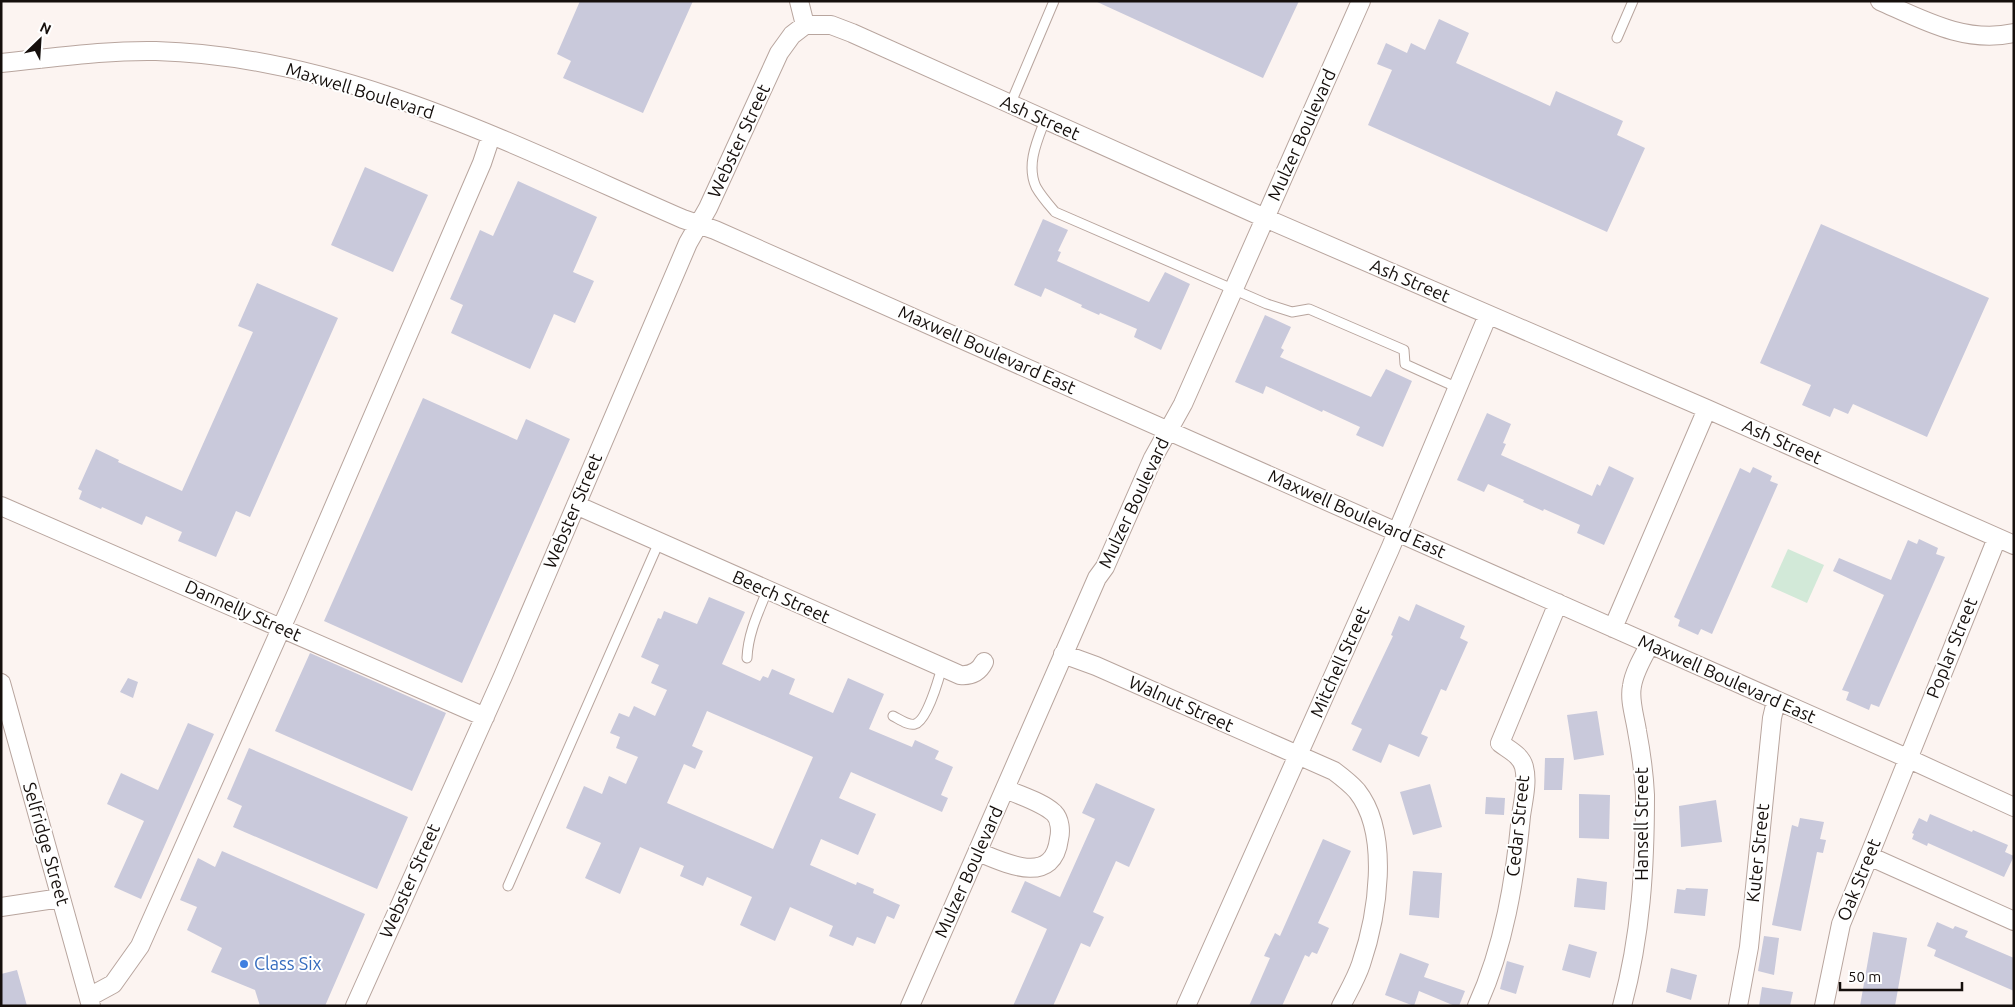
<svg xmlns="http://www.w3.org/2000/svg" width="2015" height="1007" viewBox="0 0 2015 1007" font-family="Ubuntu,sans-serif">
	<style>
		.green { fill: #d2e9d8 }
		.building { fill: #c9c9db; fill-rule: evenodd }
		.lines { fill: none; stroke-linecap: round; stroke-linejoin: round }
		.lane-casing { stroke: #b8a59e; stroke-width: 11 }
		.street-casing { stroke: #b8a59e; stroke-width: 20 }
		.lane { stroke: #fff; stroke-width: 9 }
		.street { stroke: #fff; stroke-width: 18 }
		.shop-dot { fill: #3f7fe0; stroke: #fff; stroke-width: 2 }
		.labels { text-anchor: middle; stroke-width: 4; stroke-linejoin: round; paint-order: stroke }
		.street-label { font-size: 18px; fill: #150f0c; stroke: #fff }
		.shop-label { font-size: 18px; fill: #366cbe; stroke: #fff; text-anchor: start }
	</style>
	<rect width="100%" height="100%" fill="#fcf4f1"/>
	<path class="green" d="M1788 549 1824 565 1807 603 1771 587Z"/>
	<path class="building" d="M580 1H693L643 113 563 78 571 61 557 54Z
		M1095 1H1299L1263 78Z
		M1439 19 1469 33 1456 63 1550 106 1556 91 1623 121 1617 135 1645 148 1607 232 1368 125 1392 70 1377 64 1386 43 1407 53 1411 43 1425 50Z
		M365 167 428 195 393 272 331 245Z
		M518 181 597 217 573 272 594 281 575 323 554 314 530 369 451 333 463 305 450 299 480 230 493 236Z
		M1043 219 1068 230 1058 251 1061 252 1057 261 1149 302 1165 272 1190 284 1161 350 1134 337 1137 329 1100 313 1099 315 1081 307 1082 305 1045 288 1041 297 1014 285Z
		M1821 224 1989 298 1927 437 1853 404 1848 414 1834 408 1830 417 1802 405 1811 385 1760 363Z
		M257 283 338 318 250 517 236 511 216 557 178 541 182 532 146 516 142 525 102 507 101 509 79 499 82 491 78 489 96 449 119 460 118 462 182 491 253 332 238 326Z
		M1265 315 1291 327 1281 348 1284 350 1280 357 1371 397 1386 369 1412 381 1383 447 1356 435 1360 427 1323 410 1322 412 1266 386 1263 394 1235 382Z
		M423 398 517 440 526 419 570 439 462 683 324 621Z
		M1487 413 1511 424 1503 443 1506 444 1501 455 1592 496 1597 484 1600 486 1609 466 1634 478 1604 545 1577 533 1580 525 1544 509 1543 511 1523 502 1524 500 1488 484 1484 492 1457 480Z
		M1753 467 1772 476 1770 481 1778 484 1712 634 1701 629 1698 635 1678 626 1680 620 1674 617 1740 468 1750 473Z
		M1919 539 1938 548 1936 554 1945 557 1879 707 1871 704 1869 710 1846 700 1849 692 1842 690 1884 595 1833 571 1839 558 1891 580 1908 540 1917 544Z
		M709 597 745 612 722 664 760 681 763 676 768 678 772 669 795 679 789 694 833 713 848 678 884 694 869 729 912 747 915 740 939 751 935 759 953 767 941 795 948 798 942 812 851 772 839 798 876 814 858 855 821 839 810 865 856 885 857 882 874 889 873 893 900 905 894 919 887 916 875 944 857 937 853 946 829 936 833 926 790 907 775 941 740 925 752 897 707 877 703 886 696 883 680 876 684 866 640 847 620 894 585 878 601 843 566 828 584 786 602 794 609 776 626 784 638 757 616 748 620 737 610 733 619 713 629 717 634 706 655 716 667 690 651 683 659 665 641 657 658 618 661 619 664 611 697 624ZM707 711 813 757 773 849 667 803 684 764 695 769 703 751 692 746Z
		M1416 604 1465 626 1460 638 1468 642 1446 691 1441 689 1421 734 1428 737 1419 757 1389 744 1381 763 1352 750 1362 729 1351 724 1393 636 1391 635 1399 616 1409 621Z
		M310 653 446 713 412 791 275 731Z
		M128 678 138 682 133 698 120 692Z
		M1597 711 1604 755 1574 760 1567 715Z
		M188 723 214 734 141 899 114 887 144 821 107 804 121 773 158 790Z
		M249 748 408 817 377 889 233 827 242 806 227 799Z
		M1545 758H1564L1562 790H1544Z
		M1096 783 1155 809 1129 867 1116 861 1093 912 1104 917 1090 947 1081 943 1053 1006H1013L1047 929 1011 912 1025 881 1060 897 1095 819 1082 813Z
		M1430 784 1442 827 1413 835 1400 792Z
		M1579 794 1610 795 1609 839 1579 838Z
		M1486 797 1505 798 1504 815 1485 814Z
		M1716 800 1722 842 1681 847 1679 806Z
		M1930 814 1972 832 1973 830 2008 845 2005 852 2014 856 2004 877 1928 843 1927 846 1912 839 1914 834 1912 833 1919 818 1927 822Z
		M1800 818 1824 822 1820 839 1826 840 1823 853 1817 852 1801 931 1772 925 1792 825 1798 827Z
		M1323 839 1351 851 1318 923 1329 928 1317 954 1312 952 1309 957 1305 955 1282 1006H1249L1270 958 1264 956 1275 933 1280 936Z
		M222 851 365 914 325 1006H260L255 990 211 972 222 948 187 930 197 907 180 900 198 858 215 867Z
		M1413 871 1442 873 1439 918 1409 915Z
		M1577 878 1607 882 1605 910 1574 907Z
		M1686 888 1708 889 1705 916 1674 913 1677 889 1685 890Z
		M1937 922 1953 929 1955 926 1968 931 1965 937 2014 958V991L1934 956 1936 950 1927 946Z
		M1873 932 1907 938 1895 1006H1860Z
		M1764 936 1779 938 1774 975 1758 971Z
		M1569 944 1597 952 1590 978 1562 970Z
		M1400 953 1429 964 1424 977 1465 991 1459 1006H1455L1419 991 1414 1006 1385 995Z
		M1507 961 1524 966 1516 994 1500 989Z
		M1671 968 1697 975 1691 1000 1666 992Z
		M17 970 27 1006H1V974Z
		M1762 987 1793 992 1790 1006H1759Z"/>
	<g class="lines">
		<g class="lane-casing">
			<path id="lane" d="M1617 38 1633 1
				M1010 105 1054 1
				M1045 120C1037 141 1026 165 1036 187 1041 196 1049 205 1055 212L1267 304 1292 312 1309 309 1404 350 1405 364 1458 388
				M747 658C748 634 758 613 767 591
				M893 716C899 719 909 726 915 724 927 721 939 678 942 667
				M508 886 659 542"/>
		</g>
		<g class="street-casing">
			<path id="street" d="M799 1 805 25
				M1880 1C1923 20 1966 44 2014 33
				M805 25H831L852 33 1265 218 1707 409 2014 545
				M1 63C53 58 104 50 156 51 343 56 515 146 683 219L715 230 1907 758 2014 807
				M576 505 960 675C971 676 979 672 984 662
				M1 506 485 717
				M1613 628 1707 409
				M1063 654 1096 666 1334 771C1342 777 1350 783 1357 791 1391 834 1377 917 1361 964 1356 979 1348 992 1341 1006
				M1 683 91 1006
				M978 852C1005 863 1053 887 1059 839 1061 831 1060 819 1054 813 1042 802 1021 796 1006 789
				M1869 856 2014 921
				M1 907 61 898
				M89 997 113 984 140 946 295 597 482 163 491 136
				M355 1006 503 676 688 243 708 208 779 53 792 35 805 25
				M910 1006 1097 578 1105 567 1153 458 1183 404 1361 1
				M1186 1006 1390 549 1488 315
				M1477 1006C1504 947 1515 880 1521 816 1523 801 1528 782 1524 767 1521 755 1509 750 1500 743L1558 603
				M1622 1006C1641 935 1645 868 1645 795 1644 774 1641 752 1637 731 1635 717 1629 700 1632 686 1634 672 1643 657 1650 644
				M1738 1006 1749 947 1772 718 1776 701
				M1824 1006 1841 924 1869 856 1997 538"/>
		</g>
		<use href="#lane" class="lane"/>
		<use href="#street" class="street"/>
	</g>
	<circle class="shop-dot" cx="244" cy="964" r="5"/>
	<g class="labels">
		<g class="street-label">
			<text transform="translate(360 91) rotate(17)" y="6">Maxwell Boulevard</text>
			<text transform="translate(1040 118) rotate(24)" y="6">Ash Street</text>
			<text transform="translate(1302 135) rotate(-66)" y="6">Mulzer Boulevard</text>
			<text transform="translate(739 141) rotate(-65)" y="6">Webster Street</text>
			<text transform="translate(1410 281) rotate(23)" y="6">Ash Street</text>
			<text transform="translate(987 350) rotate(24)" y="6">Maxwell Boulevard East</text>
			<text transform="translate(1782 442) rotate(24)" y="6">Ash Street</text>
			<text transform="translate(1134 503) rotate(-65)" y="6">Mulzer Boulevard</text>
			<text transform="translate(573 511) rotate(-67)" y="6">Webster Street</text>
			<text transform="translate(1357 514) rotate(24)" y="6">Maxwell Boulevard East</text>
			<text transform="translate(781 597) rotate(24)" y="6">Beech Street</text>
			<text transform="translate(243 611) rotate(24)" y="6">Dannelly Street</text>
			<text transform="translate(1952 648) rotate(-68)" y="6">Poplar Street</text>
			<text transform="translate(1340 662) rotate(-66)" y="6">Mitchell Street</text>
			<text transform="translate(1727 679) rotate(24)" y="6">Maxwell Boulevard East</text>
			<text transform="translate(1181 704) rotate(24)" y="6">Walnut Street</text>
			<text transform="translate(1642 824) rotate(-90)" y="6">Hansell Street</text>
			<text transform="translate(1518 826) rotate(-84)" y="6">Cedar Street</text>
			<text transform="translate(46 844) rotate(74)" y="6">Selfridge Street</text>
			<text transform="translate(1758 853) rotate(-84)" y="6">Kuter Street</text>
			<text transform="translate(969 872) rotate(-66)" y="6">Mulzer Boulevard</text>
			<text transform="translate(1859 880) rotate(-68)" y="6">Oak Street</text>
			<text transform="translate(410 881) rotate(-66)" y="6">Webster Street</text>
		</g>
		<g class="shop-label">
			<text x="254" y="970">Class Six</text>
		</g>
	</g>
	<rect width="2015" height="1007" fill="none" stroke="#150f0c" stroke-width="5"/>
	<g transform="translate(40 40) rotate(25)" stroke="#ffffff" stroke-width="4" paint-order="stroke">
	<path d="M0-4L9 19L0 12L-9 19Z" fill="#150f0c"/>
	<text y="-8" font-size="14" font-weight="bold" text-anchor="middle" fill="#150f0c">N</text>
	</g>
	<path d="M1840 982v8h122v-8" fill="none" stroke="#150f0c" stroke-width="2.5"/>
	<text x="1848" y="982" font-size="15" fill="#150f0c" stroke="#ffffff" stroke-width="4" paint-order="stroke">50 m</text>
</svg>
